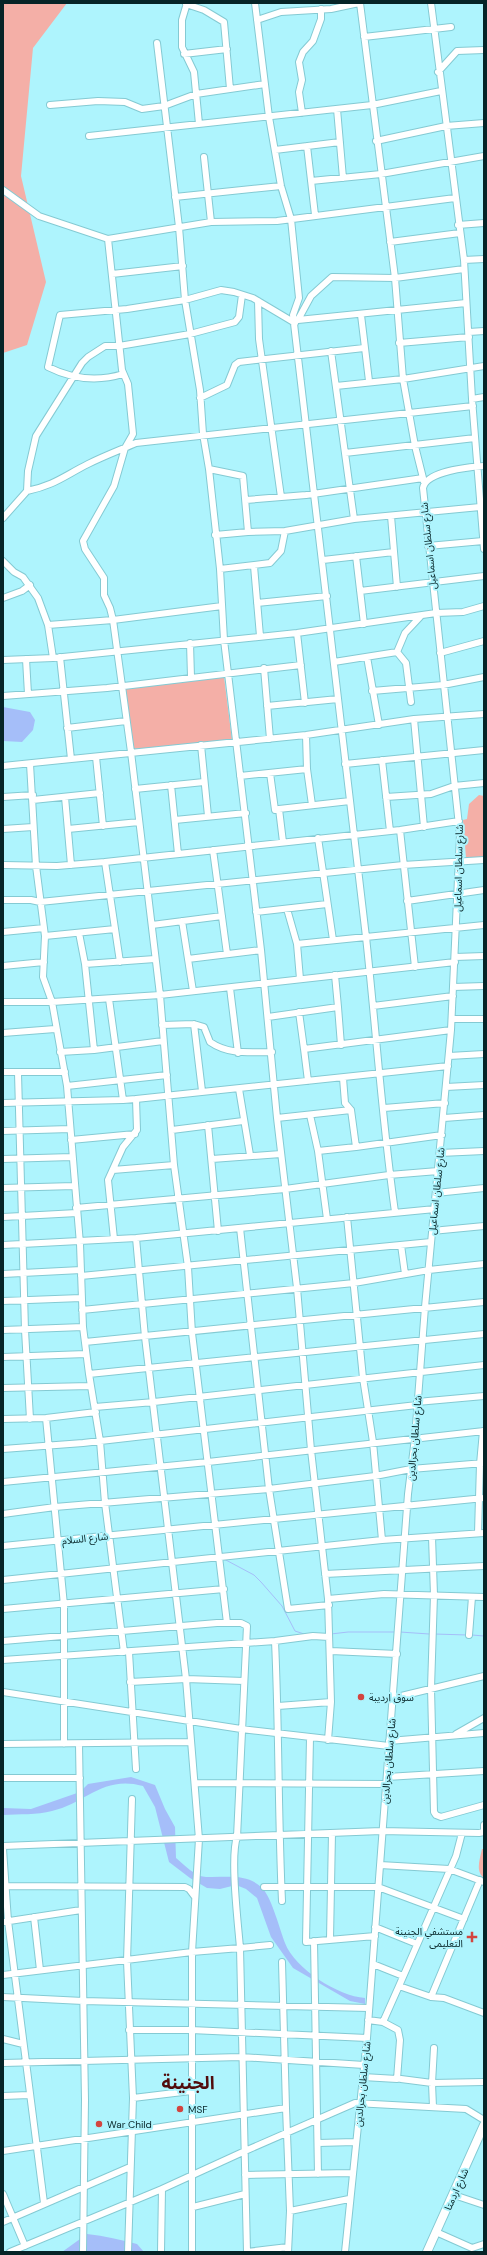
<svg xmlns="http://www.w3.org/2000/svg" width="487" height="2255" viewBox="0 0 487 2255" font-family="'DM Sans','Noto Sans Arabic',sans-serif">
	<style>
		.green { fill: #f4afa7 }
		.water { fill: #a5bef9 }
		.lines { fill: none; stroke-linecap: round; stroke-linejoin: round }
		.stream { stroke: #a5bef9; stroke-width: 1 }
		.minor-casing { stroke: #84cad3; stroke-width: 8 }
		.major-casing { stroke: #84cad3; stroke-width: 10 }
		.minor { stroke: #fff; stroke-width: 6 }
		.major { stroke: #fff; stroke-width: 8 }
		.poi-dot { fill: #d3443f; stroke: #aef4fd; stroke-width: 1.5 }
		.labels { text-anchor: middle; stroke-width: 4; stroke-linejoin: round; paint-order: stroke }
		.street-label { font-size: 10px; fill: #062427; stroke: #aef4fd }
		.poi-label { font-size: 10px; fill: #062427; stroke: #aef4fd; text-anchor: start }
		.town-label { font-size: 18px; font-weight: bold; fill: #510c0c; stroke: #aef4fd }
	</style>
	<rect width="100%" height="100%" fill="#aef4fd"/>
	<path class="green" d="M3 3H67L33 48 21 176 46 282 27 345 3 353Z
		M224 677 232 740 133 749 124 688Z
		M479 795 484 796V857L466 858 463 820 467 819 469 804Z
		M482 1849H484V1878C475 1871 480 1859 482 1849Z"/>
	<path class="water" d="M3 707 30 712 35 720 33 730 22 742 3 741Z
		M131 1777 155 1785 165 1809 175 1827 176 1858C183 1864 191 1872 200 1876 203 1877 209 1877 212 1877 231 1877 249 1874 263 1889 272 1899 280 1930 285 1943 295 1969 338 1996 365 1998V2004L350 2001 293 1968 271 1937 257 1898 246 1889 236 1885 220 1889 207 1888 190 1878 169 1862 155 1807 143 1786C103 1775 86 1803 52 1811 37 1815 19 1814 3 1815V1808L31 1809 80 1792 88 1784Z
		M87 2234C105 2236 121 2240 137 2244L144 2252H62Z"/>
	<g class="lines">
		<path class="stream" d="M224 1559 254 1575 261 1582 282 1606 295 1631 304 1634
			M400 1632 429 1634
			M331 1634 348 1632H395
			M434 1634 467 1635
			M472 1635 484 1636"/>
		<g class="minor-casing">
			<path id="minor" d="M187 3 182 20V47L194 72 199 124
				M255 3 269 117 281 186 291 219 299 298 293 315 366 937C376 1029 382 1121 395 1212
				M360 3 395 278 403 379 415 446 424 482
				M431 3 464 260 472 399 484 549
				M186 4 204 10 224 22 230 89
				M257 20 281 12 331 9 359 3
				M364 37 451 27
				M157 43 179 227 185 300 200 390 203 434 209 469 220 569 224 640 261 950 277 1118 297 1288 311 1450 328 1599 331 1702 278 1706
				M184 54 227 49
				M438 72 457 51 484 50
				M50 105 98 101 125 102 142 109 164 106 196 94 265 84
				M337 109 343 178
				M302 113 299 92 302 80 299 62 303 52 313 41 321 19V9
				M89 136 372 105 441 91
				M376 141 446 126 484 123
				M307 146 315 215
				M275 150 340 142
				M204 157 211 222
				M311 181 381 174 484 156
				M3 190 39 216 108 239 211 222 277 221 455 198
				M175 197 281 186
				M458 225 484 223
				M108 239 122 370 128 384 133 434 125 448 114 486 83 541 85 549 104 578V595L110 608 113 620 131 752 160 995 174 1165 188 1267 192 1333 227 1623
				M390 242 460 233
				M464 260 484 259
				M112 274 183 266
				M258 301 259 339 281 497
				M361 315 369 381
				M299 318 311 296 332 277 395 278 464 269
				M298 320 466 303
				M469 332 484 331
				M399 343 469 337
				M331 351 354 519
				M123 374C97 382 72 379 48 367L60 315 127 309 185 300 221 290 234 292 253 298 295 323
				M336 386 403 379 484 366
				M200 398 227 385 235 365 239 362 364 348
				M472 399 484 397
				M345 453 475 438
				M209 469 243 476 248 532 215 535
				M27 491C55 485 64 476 88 464 104 456 120 450 136 443L473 406
				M246 500 306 495 423 478
				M391 516 397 587
				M3 518 27 491 28 471 36 436 82 363 88 357 105 346H119L190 334 235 322 239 317 242 295
				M248 532 285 531 354 519 480 507
				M428 546 483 541
				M356 556 364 624
				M323 560 394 552
				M3 561 14 572 23 577 38 598 48 625 53 658
				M254 566 260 636
				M220 569 270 563 281 551 285 531
				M360 591 484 576
				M3 598 22 591 30 585
				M257 603 327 596
				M48 625 113 620 222 606
				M297 633 305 703
				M190 643 191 677
				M440 653 484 641
				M60 657 71 759
				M367 657 379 725
				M26 659 28 694
				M3 660 53 658 297 633 436 613 463 612 484 606
				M334 662 397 652
				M264 668 270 739
				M372 691 443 685 484 677
				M3 696 107 688 301 665
				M411 702 406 663 397 652 405 633 420 617
				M267 706 338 699
				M414 719 424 827
				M67 728 126 721
				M306 735 307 769 312 805
				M201 745 208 816
				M96 757 103 826
				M382 760 390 831
				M30 764 36 866 45 936 43 977 52 1002 67 1086 80 1244 83 1327 89 1374 100 1441 105 1503 124 1652
				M345 764 484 750
				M3 766 306 735 414 719 484 714
				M270 773 275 810 279 809 283 842
				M240 776 307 769
				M171 785 178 854
				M135 789 204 782
				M3 797 33 795
				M65 797 71 865
				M386 797 431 794 454 786 484 783
				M33 800 100 793
				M279 809 350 801
				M175 820 246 813
				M3 829 33 827
				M68 829 139 822
				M400 830 415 967
				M318 838 333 940
				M213 850 227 954
				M105 862 120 962
				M3 865 57 866 105 862 400 830 459 821
				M3 900H31L40 902 403 865 484 860
				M407 901 484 890
				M287 909 297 944 300 979
				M256 912 327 904
				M182 921 193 991
				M152 925 222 916
				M3 932 44 928
				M79 933 85 964 94 1050
				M45 936 115 929
				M297 944 484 925
				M455 957 484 956
				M188 959 261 950
				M85 964 155 959
				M3 966 44 962
				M453 987 484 986
				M230 988 238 1053
				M109 999 123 1100 136 1099 137 1130 123 1147 108 1180 114 1239
				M3 1002H52L160 995 455 962
				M373 1006 453 996
				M338 1007 341 1045
				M299 1012 304 1049
				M268 1017 338 1007 335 975
				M452 1019H484
				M194 1024 202 1091
				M162 1025 194 1024 204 1027 210 1042C229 1055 249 1052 272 1052
				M3 1033 55 1029
				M60 1052 94 1050 163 1041
				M449 1056 484 1054
				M3 1072H65
				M18 1073 25 1330 30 1419
				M308 1081 304 1049 451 1030
				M67 1086 167 1075
				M446 1087 484 1085
				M239 1089 250 1155
				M136 1099 448 1066
				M3 1103 123 1100
				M384 1108 445 1103
				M310 1115 318 1151
				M277 1118 351 1110
				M444 1118 484 1115
				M208 1125 218 1231
				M172 1130 243 1121
				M3 1131 70 1129
				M71 1140 135 1134
				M356 1147 442 1135
				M440 1153 484 1151
				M3 1159 72 1157
				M212 1159 281 1154
				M113 1170 174 1165
				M3 1188 74 1186
				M436 1193 484 1188
				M76 1208 285 1189 389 1175 438 1171
				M3 1217 77 1213
				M347 1217 363 1378 373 1442 382 1540
				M327 1219 318 1151 356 1147 351 1110 345 1103 343 1078
				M240 1228 269 1489 288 1609 329 1605
				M432 1231 484 1226
				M136 1238 145 1337 186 1679 199 1839 192 1952V2252
				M3 1245 136 1238 435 1209
				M401 1245 405 1274
				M3 1274 81 1270
				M81 1276 431 1242
				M3 1301 81 1298
				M82 1310 354 1283 429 1270 484 1264
				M3 1330 83 1327
				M85 1342 484 1302
				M3 1357 86 1354
				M89 1374 484 1334
				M3 1388 90 1386
				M417 1402 484 1396
				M95 1407 154 1402 484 1365
				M46 1418 64 1605V1744
				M3 1419 46 1418 96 1412
				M3 1449 83 1443 417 1405
				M3 1482 208 1462 484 1431
				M3 1514 55 1507 269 1489 375 1476 411 1469 484 1463
				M478 1533 480 1464 483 1431
				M432 1537 434 1595 431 1688 434 1812 436 1815 441 1817 484 1805
				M3 1546 484 1498
				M325 1574 484 1566
				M3 1580 382 1540 484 1533
				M328 1599 384 1594 484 1597
				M3 1609 224 1589
				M469 1635 472 1597
				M3 1641 217 1623H241L247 1626 237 1837C230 1857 238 1923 240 1948L270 1945
				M275 1641C279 1728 278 1815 282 1901
				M331 1651 397 1654
				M129 1652 136 1769
				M3 1660 275 1641 313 1636 329 1637
				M130 1682 186 1679 244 1681
				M3 1692 241 1729 389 1746
				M393 1698 484 1676
				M456 1734 484 1718
				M310 1738 306 1942 375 1936
				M328 1740 331 1702
				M389 1741 484 1733
				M3 1744 190 1742
				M79 1744 85 2100 83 2252
				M387 1777 484 1771
				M3 1778H80
				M195 1783 386 1784
				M3 1846 381 1831 479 1833 484 1832V1825
				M3 1849 8 1921 44 2203
				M380 1865 449 1869 484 1882
				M480 1880 431 1997 444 1998 484 2013
				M3 1886 185 1887 189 1889 195 1897
				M264 1887H378L464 1919
				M34 1917 40 1970
				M3 1922 81 1910
				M375 1927 417 1944
				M330 1939 332 1833
				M314 1941 318 2174
				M373 1964 403 1976
				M3 1975 192 1952 240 1948 247 2252
				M399 1986 456 1856 462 1833
				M3 1997 83 2001 369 2008
				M368 2020 383 2022
				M129 2030H191L367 2038
				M3 2039 23 2044
				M3 2063 241 2057 364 2065
				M363 2077 397 2079 400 2040 398 2030 383 2022 399 1986 431 1997
				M401 2079 432 2083 434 2048
				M3 2096 29 2095
				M133 2098 191 2091
				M433 2107 432 2083 484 2082
				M286 2108 290 2211 288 2252
				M318 2143 355 2142
				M3 2151 286 2108 282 1962
				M245 2175 351 2173
				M3 2194 25 2246
				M454 2195 484 2205
				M193 2207 245 2194
				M290 2211 349 2199
				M3 2222 130 2167
				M436 2232 472 2248 484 2244
				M10 2252 162 2189 245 2151 355 2103 466 2109 484 2120
				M128 2252 133 2098 127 1961 132 1799
				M161 2252 162 2189
				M247 2252 288 2247
				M345 2252 367 2038 408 1494 415 1438 425 1307 451 1030 460 835 423 488C426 471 470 467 484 466"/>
		</g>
		<g class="major-casing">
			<path id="major" d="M427 2252 484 2125"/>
		</g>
		<use href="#minor" class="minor"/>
		<use href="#major" class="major"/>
	</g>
	<g class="poi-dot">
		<circle cx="361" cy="1697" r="4"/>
		<path d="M470 1931h4v4h4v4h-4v4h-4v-4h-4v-4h4z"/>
		<circle cx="180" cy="2109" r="4"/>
		<circle cx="99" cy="2124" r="4"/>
	</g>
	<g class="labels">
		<g class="street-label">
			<text transform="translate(428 546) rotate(-96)" y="4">شارع سلطان اسماعيل</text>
			<text transform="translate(458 868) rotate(-89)" y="4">شارع سلطان اسماعيل</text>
			<text transform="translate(436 1191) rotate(-84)" y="4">شارع سلطان اسماعيل</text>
			<text transform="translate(414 1438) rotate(-85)" y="4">شارع سلطان بحرالدين</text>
			<text transform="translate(85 1538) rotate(-6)" y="4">شارع السلام</text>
			<text transform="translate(388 1761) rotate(-85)" y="4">شارع سلطان بحرالدين</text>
			<text transform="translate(362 2084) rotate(-84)" y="4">شارع سلطان بحرالدين</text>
			<text transform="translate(456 2189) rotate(-66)" y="4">شارع اردمتا</text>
		</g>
		<g class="poi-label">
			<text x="369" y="1701">سوق ارديبة</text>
			<text x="463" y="1935" text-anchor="end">مستشفي الجنينة<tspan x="463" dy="12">التعليمى</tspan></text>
			<text x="188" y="2113">MSF</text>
			<text x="107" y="2128">War Child</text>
		</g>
		<g class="town-label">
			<text x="188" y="2089">الجنينة</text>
		</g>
	</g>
	<rect width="487" height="2255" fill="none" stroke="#062427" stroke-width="8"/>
</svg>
